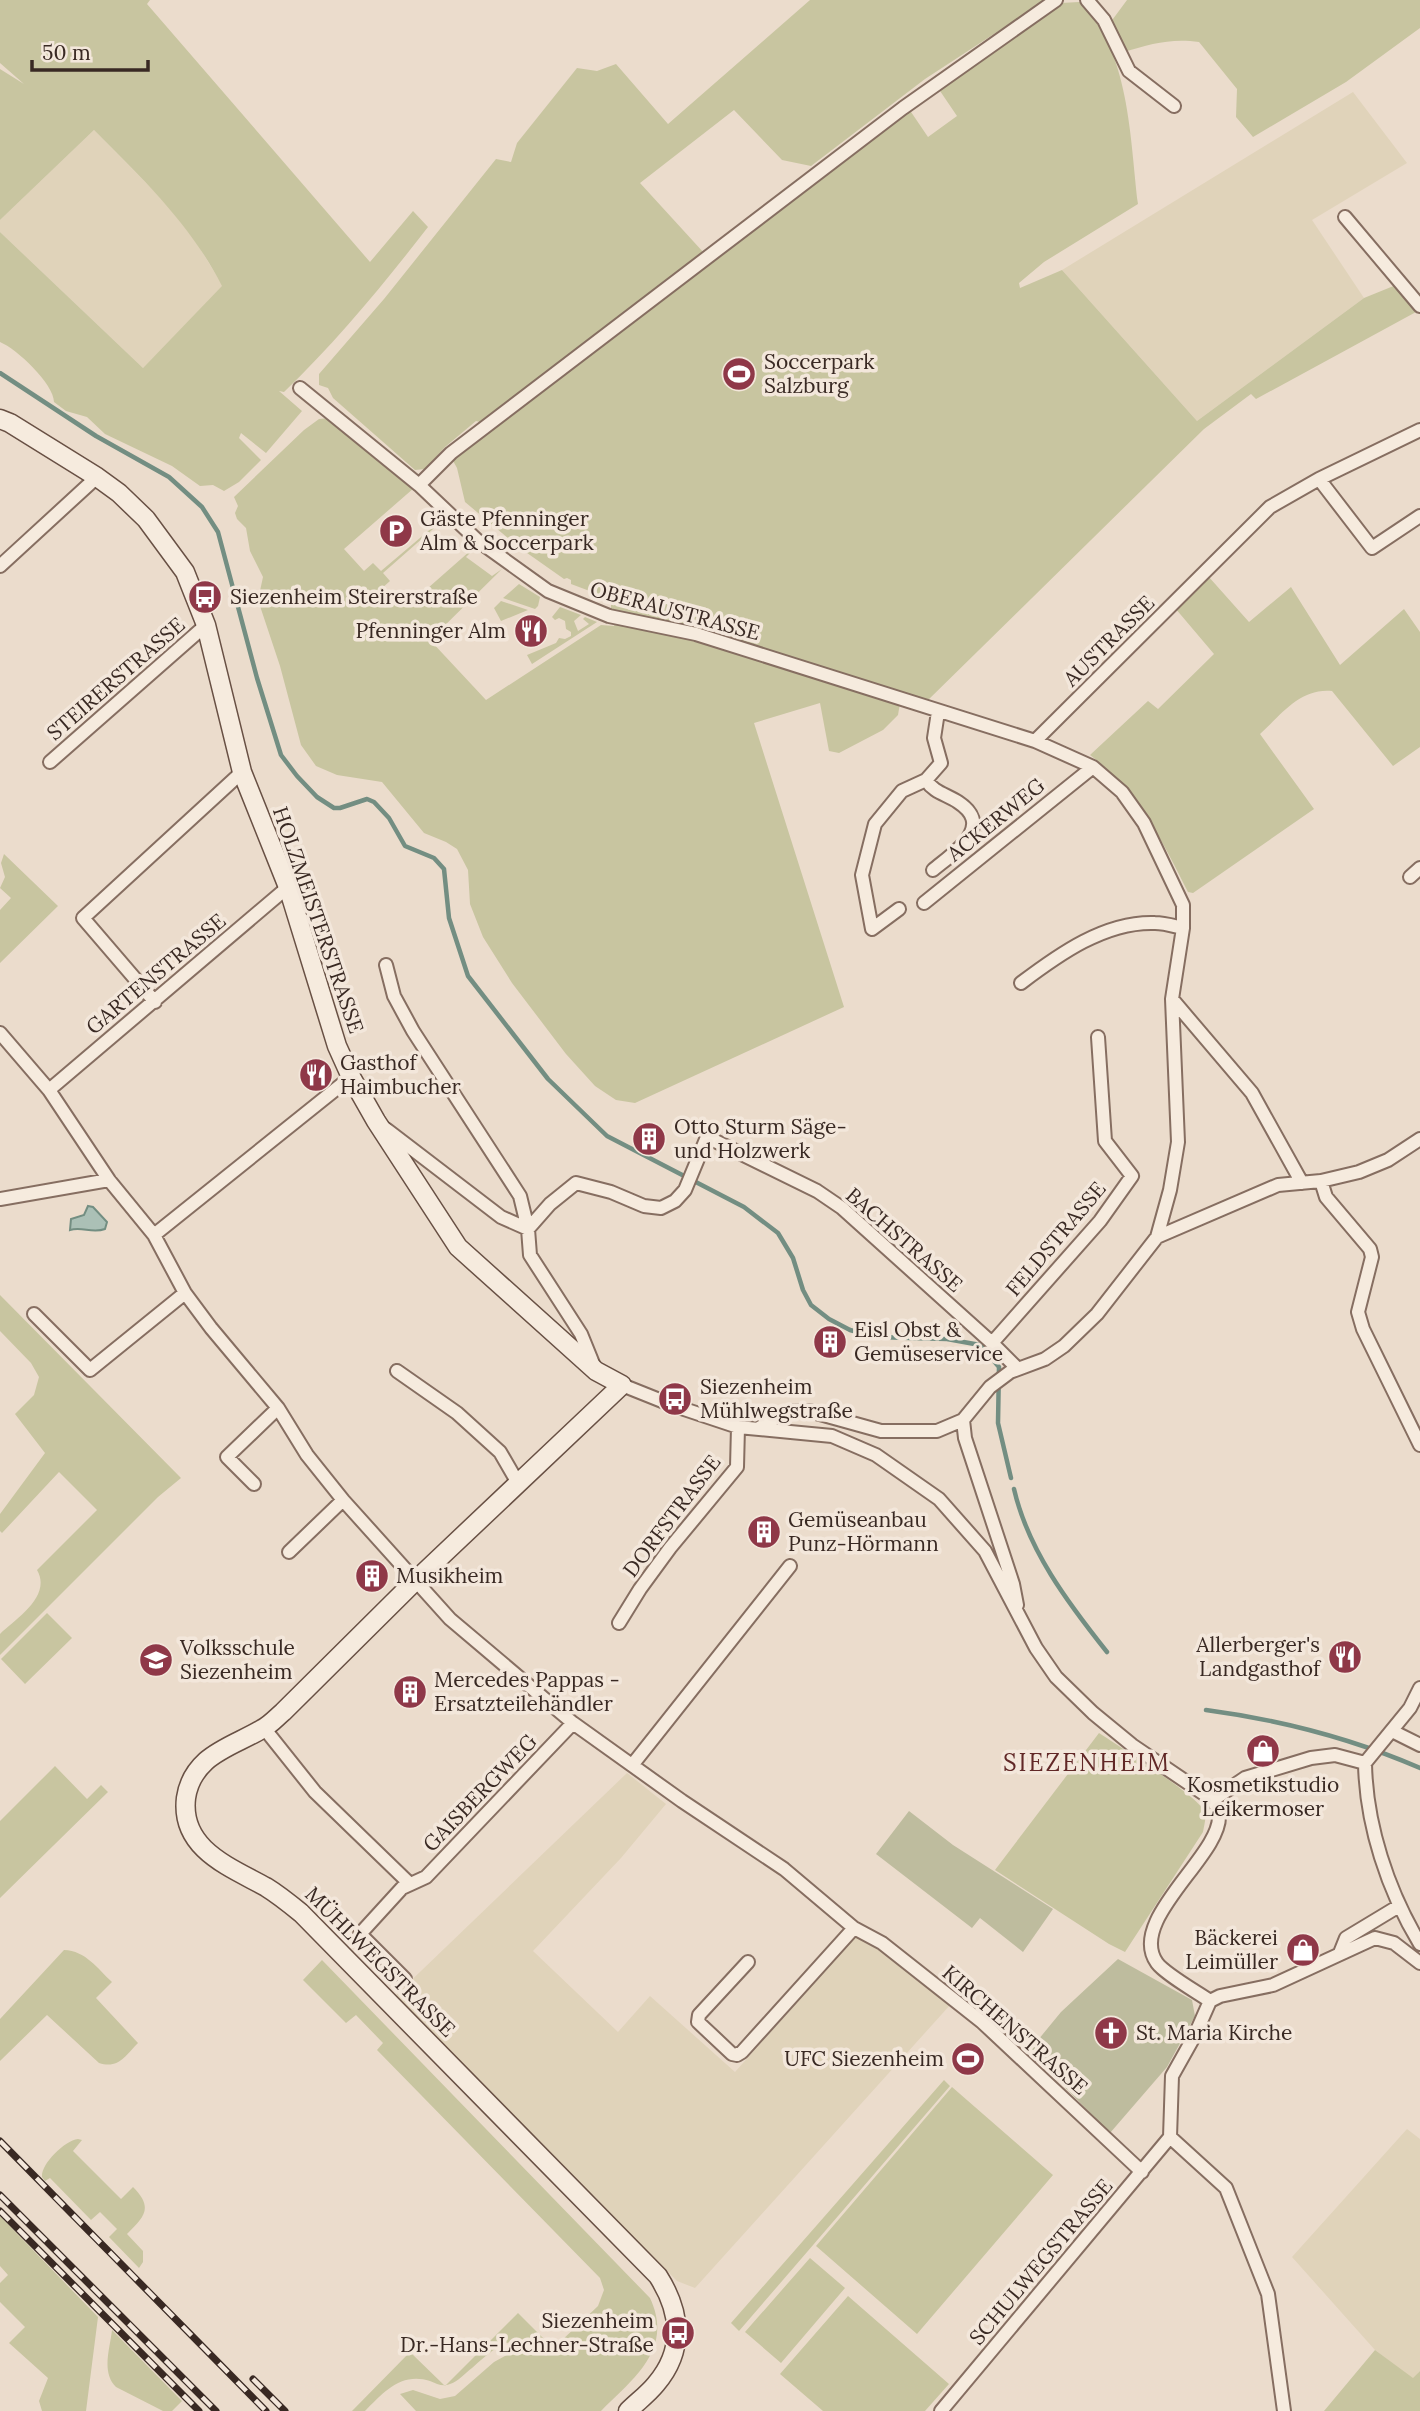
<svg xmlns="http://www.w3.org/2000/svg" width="1420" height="2411" viewBox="0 0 1420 2411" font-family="Lora,serif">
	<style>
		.farmland { fill: #e0d3ba }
		.green { fill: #c8c5a0 }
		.cemetery { fill: #bebc9e }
		.water { fill: #abc0b6; stroke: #738e82; stroke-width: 2 }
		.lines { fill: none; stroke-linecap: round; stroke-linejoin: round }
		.stream { stroke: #738e82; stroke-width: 4.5 }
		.street-casing { stroke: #866e61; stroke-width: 16 }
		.secondary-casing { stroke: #685044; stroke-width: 21 }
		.street { stroke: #f6ebde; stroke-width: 12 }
		.secondary { stroke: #f6ebde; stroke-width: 18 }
		.rail-casing { stroke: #392923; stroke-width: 7 }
		.rail { stroke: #f3e7db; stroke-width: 4.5; stroke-dasharray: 13; stroke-linecap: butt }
		.labels { text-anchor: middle; stroke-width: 7; stroke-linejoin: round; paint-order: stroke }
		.poi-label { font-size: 21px; fill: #392923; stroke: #f3e7db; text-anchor: start }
		.street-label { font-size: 21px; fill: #392923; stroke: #f3e7db }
		.quarter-label { font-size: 24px; letter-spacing: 2px; fill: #612827; stroke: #f3e7db }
	</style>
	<rect width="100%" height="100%" fill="#ebdccc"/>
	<path class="farmland" d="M1353 92 1407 163 1312 220 1364 298 1197 421 1062 270Z
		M94 130 160 197 191 234 223 286 143 368 0 232V220Z
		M627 1773 666 1804 621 1858 533 1951 618 2032 650 1996 735 2072 859 1933 951 2004 695 2288 677 2281 396 1995Z
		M1407 2129 1420 2139V2371L1413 2379 1375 2350 1292 2257Z"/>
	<path class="green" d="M0 0H150L147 4 370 262 413 211 428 227C383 285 337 341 284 392L279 391 302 411 266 453 241 433 239 438 261 460 239 482 224 491 213 485 200 486 172 466 105 434 87 417 66 411 54 402C54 384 17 349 0 342V232L143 368 222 286C191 225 142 178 94 130L0 220V69L24 84 0 63Z
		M810 0H1046L925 79 811 166 782 160 734 110 640 183 704 253 484 423 476 421 445 447 425 469 415 470 333 398 328 388 319 385V374L384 299 496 159 511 162 517 143 577 68 597 71 616 64 668 124Z
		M1127 0H1420V28L1346 82 1253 137 1236 117 1237 89 1199 42C1171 38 1150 44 1124 52L1110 23Z
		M1079 2C1130 49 1130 139 1138 204L1044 262 1019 283 1020 288 1062 270 1197 421 1364 298 1396 285 1416 312 1256 399 1251 394 1204 429 925 703H900L898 715 883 730 839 753 829 751 820 703 754 723 844 1007 635 1103 616 1100 595 1086 566 1054 512 983 483 937 470 904 468 870 457 849 446 842 424 833 382 782 337 775 316 766 301 745 280 666 258 600 263 577 250 551 246 528 237 519 235 513 238 506 234 497 304 430 319 419 329 418 414 488 344 549 364 571 373 563 381 571 440 521 433 512 436 509 451 526 448 529 441 522 383 573 390 581 381 589 393 602 402 594 411 603 470 551 463 543 466 541 474 549 466 557 492 576 502 569 430 640 486 700 601 625 614 626 620 612 611 609V599L571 584V580L567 578 564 579 520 548 465 502 457 468 452 459 909 109 928 137 957 116 938 88 1061 3Z
		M1208 576 1249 622 1291 587 1340 665 1404 609 1420 632V747L1393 766 1332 691C1300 688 1282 714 1260 734L1314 809 1193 893 1188 892C1161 839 1139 792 1090 755L1148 701 1158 709 1214 654 1175 608Z
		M519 584 540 597 538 606 535 609 503 598Z
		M501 601 528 610 501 621 494 608Z
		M560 607 581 615 574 621 578 631 589 624 583 619 585 617 597 622 532 664 527 655 556 643 559 638 565 639 571 636V632L566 629 565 621 559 618 555 620 552 617Z
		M4 854 58 906 0 963V910L11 898 0 888 5 877 1 863Z
		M0 1295 181 1478 158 1497 0 1655V1634C17 1618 52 1596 37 1570L97 1510 59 1472 2 1533 0 1531V1514L45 1453 15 1414 34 1395 39 1377 31 1363 0 1331Z
		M47 1613 72 1638 25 1684 1 1659Z
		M1099 1733C1117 1745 1198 1796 1204 1811 1207 1817 1204 1825 1203 1832L1125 1952 1109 1944 995 1870Z
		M55 1766 87 1799 101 1785 108 1792 0 1898V1821Z
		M64 1950C86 1951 97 1968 112 1982L96 1998 138 2043C125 2056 119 2069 99 2063L47 2015 0 2061V2019Z
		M322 1960 650 2298C674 2349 634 2378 601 2411H416L400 2394 413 2390 440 2399 455 2396 494 2362 514 2351 541 2352 560 2342 598 2306 604 2290 600 2278 377 2050 383 2043 356 2015 346 2023 303 1980Z
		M944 2080 950 2086 739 2331 731 2323Z
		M952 2087 1053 2175 917 2334 816 2246Z
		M78 2139 82 2140 73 2151 121 2199 133 2187C154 2208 144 2217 127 2234L143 2251V2262L139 2268 109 2237 117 2229 100 2212 91 2220 50 2178 45 2181 42 2177C41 2164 64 2141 78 2139Z
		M0 2216 98 2317 86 2411H42L39 2401 48 2378 9 2343 25 2327 0 2302V2283L8 2275 0 2266Z
		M810 2258 845 2288 781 2363 745 2332Z
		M848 2296 949 2384 925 2411H823L780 2374Z
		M518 2313 545 2340C507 2338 500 2343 472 2368 465 2373 459 2381 450 2384 443 2387 437 2384 430 2381 401 2372 384 2392 365 2411H352L410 2352 445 2386Z
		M112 2330 182 2401 172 2411H163L116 2387C101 2372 110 2349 112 2330Z
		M1375 2350 1413 2378 1420 2371V2411H1324Z"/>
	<path class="cemetery" d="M909 1811 953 1845 1053 1909 1023 1952 980 1918 972 1928 876 1854Z
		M1118 1959 1192 2000 1195 2016 1167 2067 1110 2133 1029 2051 1061 2012Z"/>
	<path class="water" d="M88 1206 93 1207 107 1222 105 1229C92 1234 82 1226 70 1230L71 1219 84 1215Z"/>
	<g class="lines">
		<path class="stream" d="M0 373 96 436 169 477 202 507 218 532 257 678 281 755 297 776 317 797 334 808H340L367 799 374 802 389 818 405 846 434 858 444 869 449 918 468 976 548 1079 607 1136 744 1207 778 1233 793 1258 803 1290 811 1305 829 1319 850 1330 875 1337 947 1339 980 1345 999 1367 998 1423 1011 1478
			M1014 1489C1028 1550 1068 1603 1107 1652
			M1206 1710C1281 1720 1351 1738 1420 1768"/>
		<g class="street-casing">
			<path id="street" d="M1087 0 1104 20 1129 71 1174 106
				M1345 217 1420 306
				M300 388 419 485 477 540 548 591 609 616 696 634 1035 741 1093 767 1122 792 1144 823 1183 905V928L1172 999 1178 1142 1170 1190 1157 1237
				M1319 479 1372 548 1420 516
				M419 485 451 453 903 108 1056 0
				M0 566 97 477
				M1035 741 1270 507 1319 479 1420 430
				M50 762 206 625
				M926 780C934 793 946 794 958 802 996 827 953 853 933 870
				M1410 877 1420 868
				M288 887 49 1090 109 1180 154 1235 351 1077
				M924 903 1093 767
				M899 909 872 929 862 875 875 824 902 791 926 780 941 763 934 738 938 712
				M386 965 394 996 413 1031 520 1196 528 1229 530 1255 581 1334 594 1366
				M1021 983C1058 955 1105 921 1155 923 1164 923 1174 926 1183 928
				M1172 999 1252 1093 1302 1183
				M155 1002 83 918 242 772
				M0 1033 49 1090
				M386 1129 501 1217 528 1229 550 1204 576 1183 611 1192 644 1206 661 1208 675 1201 685 1190 707 1137 817 1191 842 1208 992 1343 1017 1368
				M1321 1181 1326 1197 1370 1249 1372 1257 1358 1312 1363 1329 1420 1445
				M0 1199 109 1180
				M154 1235 185 1293 211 1328 278 1408 307 1455 343 1500 450 1619 573 1723 682 1801 784 1869 854 1928 882 1943 982 2022 1142 2172
				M34 1314 90 1370 185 1293
				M992 1343 1100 1221 1132 1176 1105 1141 1098 1037
				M397 1371 457 1413 500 1452 518 1483
				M622 1385 672 1405 738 1427 832 1436 876 1455 939 1499 985 1551 1036 1648 1056 1677 1093 1713 1132 1745 1213 1800C1214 1804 1219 1810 1219 1815 1222 1855 1126 1920 1157 1963 1165 1974 1197 1992 1210 2001
				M963 1420 965 1438 1013 1584 1017 1605
				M759 1428 786 1412 809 1411 881 1431H937L963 1420 990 1387 1010 1372 1045 1359 1064 1346 1097 1314 1157 1237 1278 1185 1321 1181 1359 1172 1388 1160 1420 1139
				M254 1484 227 1457 278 1408
				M289 1552 343 1500
				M619 1623 640 1589 670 1548 737 1467 738 1427
				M264 1728 315 1792 410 1884
				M1392 1731 1420 1745
				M1365 1763C1366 1825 1388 1891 1420 1944
				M1365 1763 1410 1708 1420 1688
				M633 1764 790 1566
				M1213 1800 1245 1778 1311 1758 1335 1755 1365 1763
				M1340 1953 1346 1938 1399 1906
				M748 1962 699 2015 698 2022 732 2054 737 2055 742 2052 854 1928
				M405 1979 360 1934 402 1888 426 1877 573 1723
				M1210 2001 1220 1996 1273 1985 1375 1938 1394 1943 1420 1963
				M1170 2137 1226 2188 1268 2294 1284 2411
				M941 2411 1170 2137 1172 2076 1195 2035 1210 2001"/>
		</g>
		<g class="secondary-casing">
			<path id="secondary" d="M0 419 10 423 97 477 119 493 146 519 185 572 206 625 242 772 288 887 337 1046 351 1077 376 1121 458 1247 596 1371 622 1385 415 1581 283 1712C276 1718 270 1725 262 1729 244 1740 222 1747 206 1761 195 1771 188 1784 186 1798 180 1849 230 1867 266 1887 279 1895 290 1904 301 1913L658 2276C681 2312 685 2350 656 2384 648 2394 637 2402 628 2411"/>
		</g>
		<use href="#street" class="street"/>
		<use href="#secondary" class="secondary"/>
		<g class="rail-casing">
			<path id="rail" d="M0 2141 266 2411
				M0 2195 216 2411
				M0 2211 199 2411
				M253 2379 285 2411"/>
		</g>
		<use href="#rail" class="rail"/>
	</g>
	<defs>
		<g id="stadium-disc" transform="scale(1.75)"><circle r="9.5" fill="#8f3848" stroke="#f3e7db"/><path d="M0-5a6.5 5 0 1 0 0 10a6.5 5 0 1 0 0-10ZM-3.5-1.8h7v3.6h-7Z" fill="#fff"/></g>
		<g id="parking-disc" transform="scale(1.75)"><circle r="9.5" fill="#8f3848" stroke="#f3e7db"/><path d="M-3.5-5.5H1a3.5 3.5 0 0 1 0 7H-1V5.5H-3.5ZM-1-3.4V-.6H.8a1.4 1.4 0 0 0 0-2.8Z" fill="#fff"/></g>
		<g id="bus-disc" transform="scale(1.75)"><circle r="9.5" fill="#8f3848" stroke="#f3e7db"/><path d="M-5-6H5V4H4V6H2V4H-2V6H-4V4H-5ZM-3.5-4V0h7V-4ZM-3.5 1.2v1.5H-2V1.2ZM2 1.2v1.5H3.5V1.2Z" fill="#fff"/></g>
		<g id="restaurant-disc" transform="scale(1.75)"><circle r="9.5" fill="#8f3848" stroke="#f3e7db"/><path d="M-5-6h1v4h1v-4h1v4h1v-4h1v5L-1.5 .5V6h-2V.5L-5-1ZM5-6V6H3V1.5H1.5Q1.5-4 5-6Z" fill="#fff"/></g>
		<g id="building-disc" transform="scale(1.75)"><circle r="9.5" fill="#8f3848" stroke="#f3e7db"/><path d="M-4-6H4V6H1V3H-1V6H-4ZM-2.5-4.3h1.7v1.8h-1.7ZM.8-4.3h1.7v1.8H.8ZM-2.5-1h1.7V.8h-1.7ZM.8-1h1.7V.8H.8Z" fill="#fff"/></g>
		<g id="school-disc" transform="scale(1.75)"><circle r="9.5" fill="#8f3848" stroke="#f3e7db"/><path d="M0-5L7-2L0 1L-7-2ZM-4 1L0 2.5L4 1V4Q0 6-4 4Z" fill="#fff"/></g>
		<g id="shop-disc" transform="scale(1.75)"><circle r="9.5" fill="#8f3848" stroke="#f3e7db"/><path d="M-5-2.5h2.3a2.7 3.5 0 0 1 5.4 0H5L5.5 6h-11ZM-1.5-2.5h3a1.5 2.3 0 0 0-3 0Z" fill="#fff"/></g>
		<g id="church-disc" transform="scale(1.75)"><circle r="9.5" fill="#8f3848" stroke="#f3e7db"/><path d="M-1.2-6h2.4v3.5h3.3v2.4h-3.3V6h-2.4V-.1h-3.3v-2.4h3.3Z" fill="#fff"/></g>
	</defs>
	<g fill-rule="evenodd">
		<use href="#stadium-disc" x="739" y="374"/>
		<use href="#parking-disc" x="396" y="531"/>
		<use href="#bus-disc" x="205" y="597"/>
		<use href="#restaurant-disc" x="531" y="631"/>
		<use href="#restaurant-disc" x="316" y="1075"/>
		<use href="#building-disc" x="649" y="1139"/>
		<use href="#building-disc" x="830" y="1342"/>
		<use href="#bus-disc" x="675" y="1399"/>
		<use href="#building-disc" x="764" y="1532"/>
		<use href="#building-disc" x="372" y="1576"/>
		<use href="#restaurant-disc" x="1345" y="1657"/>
		<use href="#school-disc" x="156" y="1660"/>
		<use href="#building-disc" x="410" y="1692"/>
		<use href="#shop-disc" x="1263" y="1751"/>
		<use href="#shop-disc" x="1303" y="1950"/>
		<use href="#church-disc" x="1111" y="2033"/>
		<use href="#stadium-disc" x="968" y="2059"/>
		<use href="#bus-disc" x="678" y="2333"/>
	</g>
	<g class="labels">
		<g class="poi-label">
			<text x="764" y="369">Soccerpark<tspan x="764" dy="24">Salzburg</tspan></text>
			<text x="420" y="526">Gäste Pfenninger<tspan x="420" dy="24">Alm &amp; Soccerpark</tspan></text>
			<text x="230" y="604">Siezenheim Steirerstraße</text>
			<text x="506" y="638" text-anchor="end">Pfenninger Alm</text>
			<text x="340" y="1070">Gasthof<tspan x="340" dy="24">Haimbucher</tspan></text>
			<text x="674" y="1134">Otto Sturm Säge-<tspan x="674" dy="24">und Holzwerk</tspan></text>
			<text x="854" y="1337">Eisl Obst &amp;<tspan x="854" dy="24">Gemüseservice</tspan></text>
			<text x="700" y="1394">Siezenheim<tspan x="700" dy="24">Mühlwegstraße</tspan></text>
			<text x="788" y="1527">Gemüseanbau<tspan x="788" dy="24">Punz-Hörmann</tspan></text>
			<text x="396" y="1583">Musikheim</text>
			<text x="1320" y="1652" text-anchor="end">Allerberger's<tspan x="1320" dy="24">Landgasthof</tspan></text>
			<text x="180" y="1655">Volksschule<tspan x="180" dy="24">Siezenheim</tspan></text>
			<text x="434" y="1687">Mercedes Pappas -<tspan x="434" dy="24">Ersatzteilehändler</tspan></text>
			<text x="1263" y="1792" text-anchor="middle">Kosmetikstudio<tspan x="1263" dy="24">Leikermoser</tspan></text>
			<text x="1278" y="1945" text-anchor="end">Bäckerei<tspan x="1278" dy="24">Leimüller</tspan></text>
			<text x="1136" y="2040">St. Maria Kirche</text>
			<text x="944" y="2066" text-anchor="end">UFC Siezenheim</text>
			<text x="654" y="2328" text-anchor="end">Siezenheim<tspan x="654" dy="24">Dr.-Hans-Lechner-Straße</tspan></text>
		</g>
		<g class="street-label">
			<text transform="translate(675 611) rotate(15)" y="7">OBERAUSTRASSE</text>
			<text transform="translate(1109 641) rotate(-45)" y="7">AUSTRASSE</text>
			<text transform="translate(116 679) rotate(-41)" y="7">STEIRERSTRASSE</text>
			<text transform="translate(996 820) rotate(-39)" y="7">ACKERWEG</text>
			<text transform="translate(318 920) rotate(71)" y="7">HOLZMEISTERSTRASSE</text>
			<text transform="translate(156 974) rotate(-40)" y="7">GARTENSTRASSE</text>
			<text transform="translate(1056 1239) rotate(-50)" y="7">FELDSTRASSE</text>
			<text transform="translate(904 1240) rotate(41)" y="7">BACHSTRASSE</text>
			<text transform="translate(672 1516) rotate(-53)" y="7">DORFSTRASSE</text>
			<text transform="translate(480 1793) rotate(-46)" y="7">GAISBERGWEG</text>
			<text transform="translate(380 1962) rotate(45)" y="7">MÜHLWEGSTRASSE</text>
			<text transform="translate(1015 2030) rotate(41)" y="7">KIRCHENSTRASSE</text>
			<text transform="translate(1041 2262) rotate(-50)" y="7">SCHULWEGSTRASSE</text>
		</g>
		<g class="quarter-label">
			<text x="1087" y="1771">SIEZENHEIM</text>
		</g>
	</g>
	<path d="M32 60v10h116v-10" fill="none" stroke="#392923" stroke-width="3.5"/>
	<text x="42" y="60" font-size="21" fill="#392923" stroke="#f3e7db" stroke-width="5" paint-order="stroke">50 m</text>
</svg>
